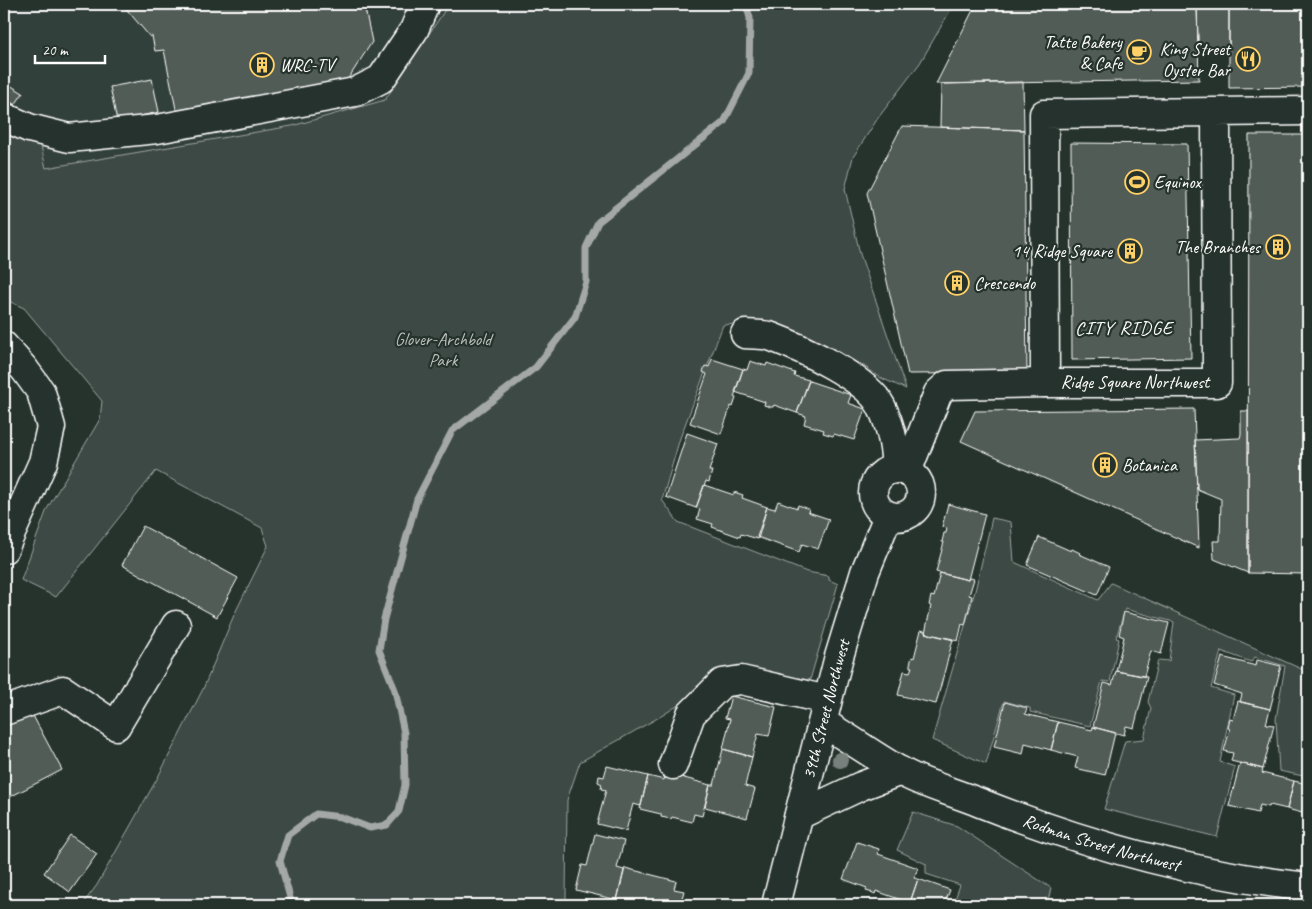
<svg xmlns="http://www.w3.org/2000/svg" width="1312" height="909" viewBox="0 0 1312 909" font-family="Caveat,sans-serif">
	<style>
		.built { fill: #333f3a }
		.green { fill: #3e4944; stroke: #9ea4a2 }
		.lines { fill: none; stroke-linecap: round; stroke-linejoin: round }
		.stream { stroke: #a4a9a7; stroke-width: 7 }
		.building { fill: #515c57; stroke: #fff }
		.minor-casing { stroke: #fff; stroke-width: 31 }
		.minor { stroke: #26332d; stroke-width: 28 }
		.tree { fill: #78807d }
		.labels { text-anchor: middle; stroke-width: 4.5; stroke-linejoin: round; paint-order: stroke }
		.poi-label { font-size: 18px; fill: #fff; stroke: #26332d; text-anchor: end }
		.park-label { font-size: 18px; fill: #bbbfbe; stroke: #26332d }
		.street-label { font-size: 18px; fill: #fff; stroke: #26332d }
		.neighbourhood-label { font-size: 19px; letter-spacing: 1px; fill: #fff; stroke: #26332d }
	</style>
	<rect width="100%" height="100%" fill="#26332d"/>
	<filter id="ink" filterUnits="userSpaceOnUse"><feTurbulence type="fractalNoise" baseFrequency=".02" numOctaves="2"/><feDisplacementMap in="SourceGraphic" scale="10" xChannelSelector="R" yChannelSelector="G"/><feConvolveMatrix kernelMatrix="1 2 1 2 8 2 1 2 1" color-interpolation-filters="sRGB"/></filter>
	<g filter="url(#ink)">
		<path class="built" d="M4 4H450L390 100 292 126 44 169 4 128Z"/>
		<path class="green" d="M449 4H954L920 63 878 118 853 157 845 189 860 254 906 389 881 378 864 366 767 322 723 325 680 438 662 500 678 522 807 572 829 576V580L838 584 810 680 732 670 663 715 580 762 567 800 566 898 568 905H82L97 885 158 777 203 689 234 615 268 546 262 528 156 471 56 597 21 580 47 509 100 419 102 401 24 308 4 299V128L41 146 46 168 292 126 385 100Z
			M992 518 1011 522 1014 562 1098 600 1111 583 1308 672V777L1279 771 1276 719 1285 666 1255 657 1251 662 1221 651 1211 688 1234 695 1220 762 1235 767 1217 837 1104 809 1125 741 1144 739 1151 708 1148 702 1158 660 1169 661 1174 622 1125 609 1116 638 1119 639 1110 682 1102 681 1090 726 1030 712V708L1004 701 986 764 932 740 975 591Z
			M913 812 957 826 1051 888 1047 905H953L960 885 926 874V864L897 850Z"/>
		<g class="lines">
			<path class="stream" d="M292 905 280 861 288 835 316 814 341 817 370 828 387 825 399 811 405 785 404 733 395 690 379 650 384 619 417 499 452 431 536 367 575 317 586 282V248L598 222 724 122 749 73 750 18 746 4"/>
		</g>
		<path class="building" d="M122 4H364L372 42 348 79 177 114 164 50 155 51 152 36 150 37Z
			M976 4H1197L1199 80 936 84Z
			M1197 4H1229V47H1198Z
			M1229 4H1308V87L1229 88Z
			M152 79 159 112 117 121 110 87Z
			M1023 82 1024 130 940 127 941 84Z
			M8 84 23 93 15 105 4 97V90Z
			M902 126 1024 130 1027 373 908 374 867 193Z
			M1249 135H1308V574L1248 573Z
			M1071 143 1187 144 1191 358 1072 360Z
			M712 359 743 369 734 397 736 398 733 407 731 406 721 434 690 423 707 374 703 372 705 366 709 367Z
			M750 361 766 366 767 363 795 373 794 376 809 380 797 413 774 405 773 407H770L764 405 765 402 735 392 743 369 747 370Z
			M809 381 851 395 848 403 865 409 854 440 834 434 833 436 823 433 824 430 804 424 806 416 797 413Z
			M1194 409 1199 548 961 441 975 411Z
			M1241 411H1248V573L1214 559 1213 541H1220L1221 499 1197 489 1195 440 1240 438 1241 434Z
			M687 433 718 444 709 471H712L709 482 706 481 696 508 666 497Z
			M704 485 734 495V492L743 495 742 498 767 507 758 539 741 534 740 537 712 527 713 524 697 519 700 509 696 508Z
			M778 501 797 508 798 505 809 509 808 512 829 519 818 549 802 544 799 552 757 537 767 507 775 509Z
			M948 504 985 514 968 580 936 572 944 542H942L944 533H946L947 528 942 527Z
			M143 526 238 578 217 617 122 565Z
			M1039 537 1071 551 1072 549 1080 553 1079 554 1109 567 1097 595 1027 565Z
			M940 573 968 580 969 578 974 579 969 595 972 596 965 625 962 624 958 641 925 633 931 606 929 605 931 596 934 597Z
			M1124 612 1169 623 1161 654 1151 651 1144 676 1116 671 1124 637 1119 635Z
			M921 630 925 631V633L953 639 936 704 898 695 904 671 910 672 912 667H910V664L912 657 914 658Z
			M1222 657 1256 666 1257 660 1281 666 1270 709 1240 702 1242 694 1214 685Z
			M1116 671 1147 677 1134 728 1126 726 1124 735 1093 727 1104 683 1112 685Z
			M731 696 776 707 769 736 758 734 752 757 723 749 730 719 725 718Z
			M1238 701 1270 709 1266 724 1274 725 1263 769 1231 761 1233 753 1224 751 1230 729 1228 728 1230 719 1233 720Z
			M1005 702 1027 708 1025 714 1058 722 1051 750 1025 743 1023 754 994 747Z
			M31 712 62 770 4 800V726Z
			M1058 722 1092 730 1093 727 1115 733 1105 775 1075 768 1078 757 1051 750Z
			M723 749 752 757 745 786 755 789 747 818 705 807 710 785H714Z
			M1240 763 1263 769 1262 773 1294 781 1287 809 1270 805 1269 807 1260 805 1258 813 1229 806Z
			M607 766 648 776 641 806 633 804 626 831 597 824 606 790 601 789 602 784 598 782 599 776 604 777Z
			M666 773 710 785 702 816 694 814 692 822 672 817 671 819 661 817V814L640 809 648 776 664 780Z
			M1294 781 1308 784V817L1305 816 1306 814 1287 809Z
			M595 834 624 841 617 868 624 870 617 900 576 890 582 865 587 866Z
			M70 835 97 854 70 892 44 873Z
			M857 842 879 849 878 854 918 868 914 878 918 879 910 903 876 891 875 894 873 893 866 891 867 888 843 879Z
			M625 868 676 881 674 889 684 891 680 905H633L617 900Z
			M918 879 950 890 944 905H909Z
			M682 900 703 905H680Z"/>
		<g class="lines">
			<g class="minor-casing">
				<g id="minor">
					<path d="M1216 113 1217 383H1045L1044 114 1308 111"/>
					<path d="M4 117 29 128 69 138 157 129 355 92 381 79 414 30 425 4"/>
					<path d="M745 334C754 335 764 334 772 337 801 348 867 378 881 406 891 425 895 448 896 469"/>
					<path d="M4 346 25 370 41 392 51 427 43 462 4 549"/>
					<circle cx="897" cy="493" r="24"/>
					<path d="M907 472 938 393 947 385 1045 383"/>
					<path d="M4 711 63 690 116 726 176 625"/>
					<path id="s1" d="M823 723C849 738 874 756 900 771 923 784 953 792 978 802 1084 844 1195 875 1308 887"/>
					<path d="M673 765 691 714 722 683 741 680 827 700"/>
					<path d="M799 815 861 786 901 771"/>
					<path id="s2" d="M776 905 838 660 865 572 888 516"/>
				</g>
			</g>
			<use href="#minor" class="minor"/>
		</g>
		<circle class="tree" cx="840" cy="760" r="8"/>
	</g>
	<defs>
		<g id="cafe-ring" transform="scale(1.25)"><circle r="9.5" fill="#26332d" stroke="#ffd166" stroke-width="1.5"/><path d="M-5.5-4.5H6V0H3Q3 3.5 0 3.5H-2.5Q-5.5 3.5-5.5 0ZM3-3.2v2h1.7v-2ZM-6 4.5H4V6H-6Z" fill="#ffd166"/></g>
		<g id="restaurant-ring" transform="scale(1.25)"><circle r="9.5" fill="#26332d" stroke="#ffd166" stroke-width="1.5"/><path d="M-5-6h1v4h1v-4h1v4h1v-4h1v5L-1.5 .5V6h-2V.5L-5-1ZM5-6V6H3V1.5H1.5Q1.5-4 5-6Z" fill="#ffd166"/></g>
		<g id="building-ring" transform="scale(1.25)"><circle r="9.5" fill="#26332d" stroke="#ffd166" stroke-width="1.5"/><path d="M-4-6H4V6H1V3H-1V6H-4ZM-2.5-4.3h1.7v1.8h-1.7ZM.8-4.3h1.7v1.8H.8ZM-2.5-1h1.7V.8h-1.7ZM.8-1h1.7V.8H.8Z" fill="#ffd166"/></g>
		<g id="stadium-ring" transform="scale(1.25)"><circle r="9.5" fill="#26332d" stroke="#ffd166" stroke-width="1.5"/><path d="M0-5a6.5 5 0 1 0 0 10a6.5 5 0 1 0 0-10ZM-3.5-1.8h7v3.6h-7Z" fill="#ffd166"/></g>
	</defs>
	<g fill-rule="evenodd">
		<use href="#cafe-ring" x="1139" y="52"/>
		<use href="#restaurant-ring" x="1248" y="59"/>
		<use href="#building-ring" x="262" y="65"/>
		<use href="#stadium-ring" x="1137" y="182"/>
		<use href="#building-ring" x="1278" y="247"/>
		<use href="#building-ring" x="1130" y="251"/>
		<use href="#building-ring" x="957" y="283"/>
		<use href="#building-ring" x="1105" y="465"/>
	</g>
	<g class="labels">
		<g class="poi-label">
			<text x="1122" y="48">Tatte Bakery<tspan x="1122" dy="21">&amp; Cafe</tspan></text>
			<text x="1230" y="55">King Street<tspan x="1230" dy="21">Oyster Bar</tspan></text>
			<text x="280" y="71" text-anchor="start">WRC-TV</text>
			<text x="1154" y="188" text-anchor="start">Equinox</text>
			<text x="1260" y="253">The Branches</text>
			<text x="1112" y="257">14 Ridge Square</text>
			<text x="974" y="289" text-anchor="start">Crescendo</text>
			<text x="1122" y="471" text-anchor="start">Botanica</text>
		</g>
		<g class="park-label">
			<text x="443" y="345">Glover-Archbold<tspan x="443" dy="21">Park</tspan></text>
		</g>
		<g class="street-label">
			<text x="1135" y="388">Ridge Square Northwest</text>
			<text dy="6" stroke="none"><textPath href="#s2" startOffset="202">39th Street Northwest</textPath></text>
			<text dy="6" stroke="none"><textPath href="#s1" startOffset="305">Rodman Street Northwest</textPath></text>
		</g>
		<g class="neighbourhood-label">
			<text x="1124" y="334">CITY RIDGE</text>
		</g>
	</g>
	<rect width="1312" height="909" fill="none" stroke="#26332d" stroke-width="20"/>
	<rect x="10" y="10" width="1292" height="889" fill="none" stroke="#fff" stroke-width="2" filter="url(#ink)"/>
	<path d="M35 55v8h70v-8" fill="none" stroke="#ffffff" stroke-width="2.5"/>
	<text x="42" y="55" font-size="15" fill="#ffffff" stroke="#26332d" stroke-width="4" paint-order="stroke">20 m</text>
</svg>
